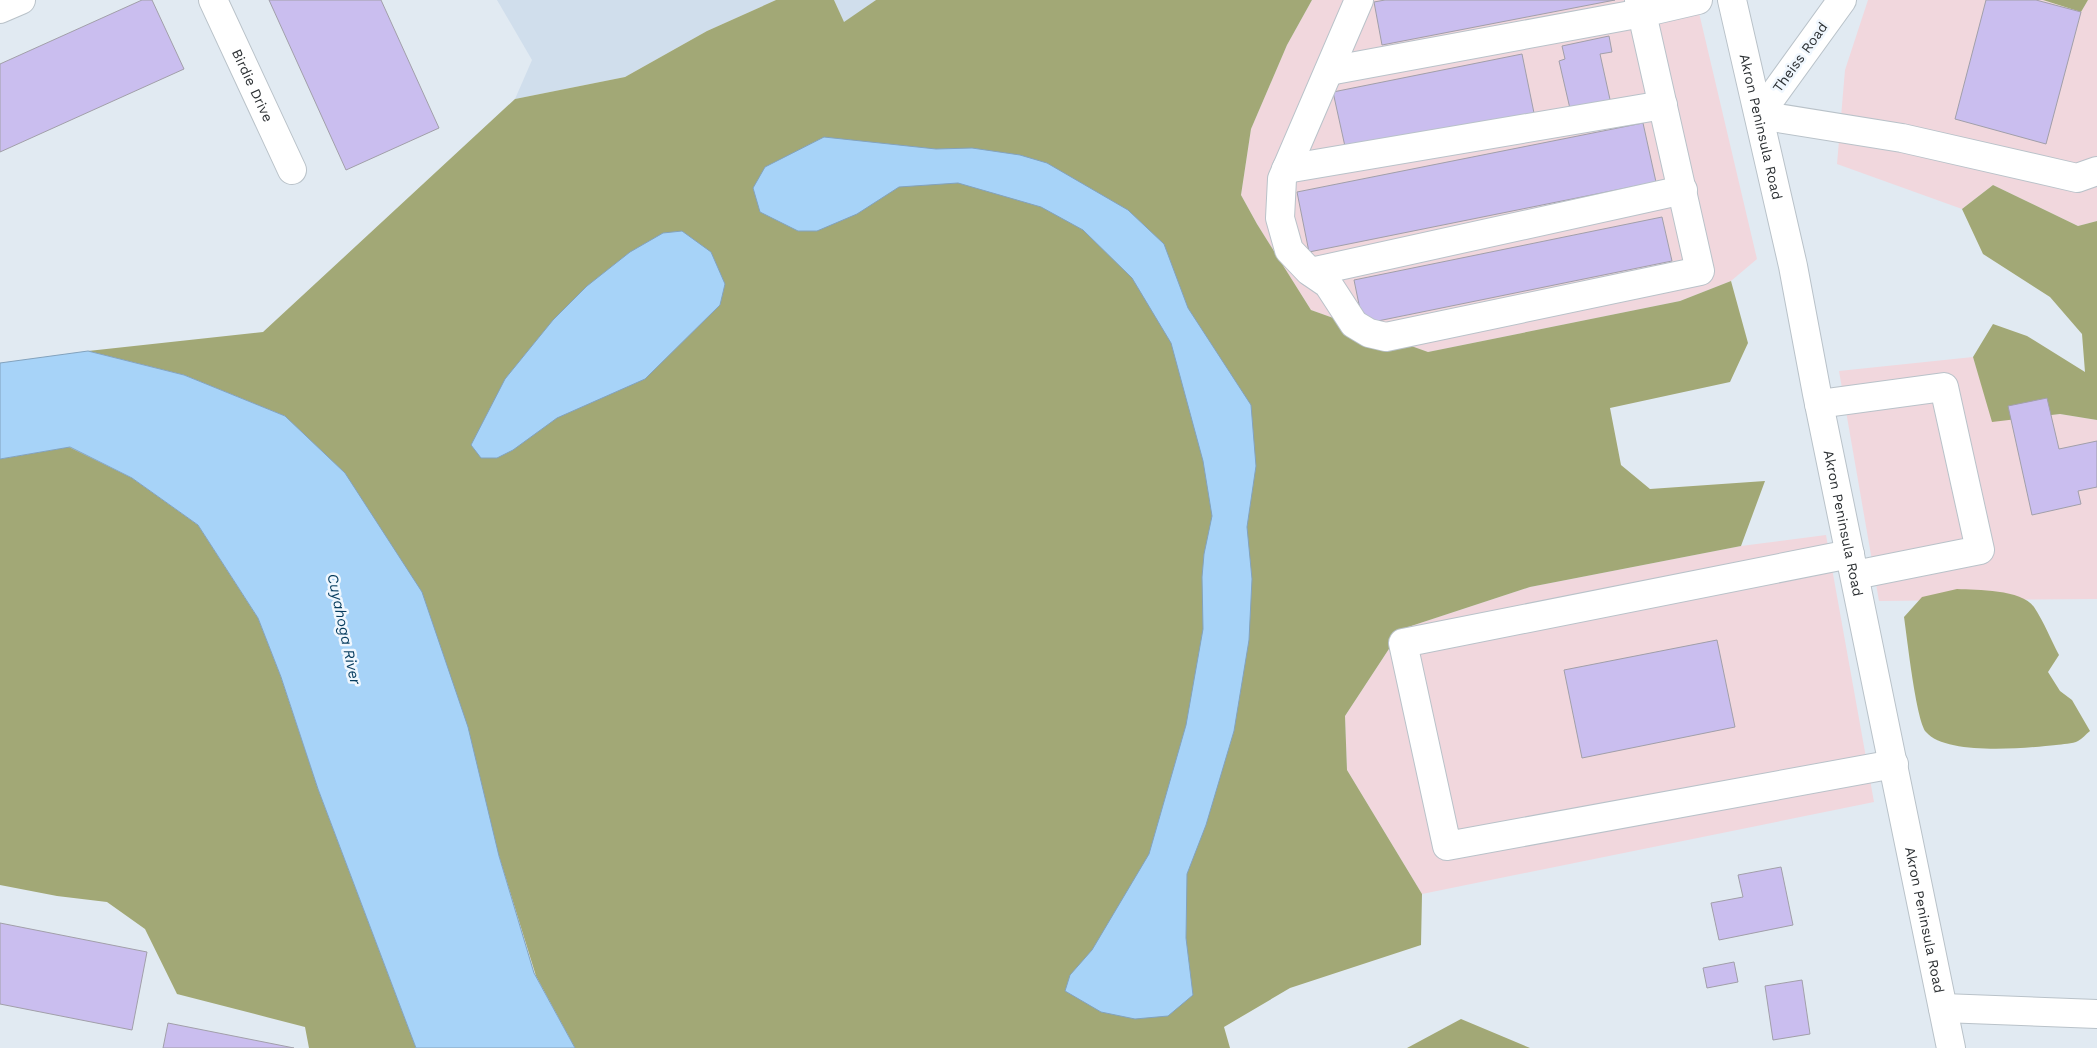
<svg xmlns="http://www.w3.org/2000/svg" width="2097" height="1048" viewBox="0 0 2097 1048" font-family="'Work Sans',sans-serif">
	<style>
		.commercial { fill: #f1d7dd }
		.built { fill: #d0deec }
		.forest { fill: #a2a876 }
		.water { fill: #a7d3f8; stroke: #82a2bd }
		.building { fill: #cabeef; stroke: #a19fa9 }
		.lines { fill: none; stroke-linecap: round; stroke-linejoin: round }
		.minor-casing { stroke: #b9c2c9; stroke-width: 30 }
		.minor { stroke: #fff; stroke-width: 28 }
		.labels { text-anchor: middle; stroke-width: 5; stroke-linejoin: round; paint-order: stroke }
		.street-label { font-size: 14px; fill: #2c3033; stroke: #f0f7fe }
		.water-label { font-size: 15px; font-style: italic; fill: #063c5e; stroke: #f0f7fe }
	</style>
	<rect width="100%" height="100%" fill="#e1eaf2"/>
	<path class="commercial" d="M1312 0H1696L1757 259 1731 281 1680 301 1428 352 1311 310 1257 224 1241 195 1251 129 1287 45Z
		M1868 0H2043L2081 12 2088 0H2097V221L2078 226 1993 185 1962 209 1837 164 1845 70Z
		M1973 357 1993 421 2060 414 2097 420V599L1879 601 1839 371Z
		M1826 535 1874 802 1422 894 1347 770 1345 716 1402 629 1530 587 1741 546Z"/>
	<path class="built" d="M497 0H776L707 31 625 77 515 99 532 60Z
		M834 0H876L844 23Z"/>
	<path class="forest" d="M776 0H834L844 22 876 0H1312L1287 45 1251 129 1241 195 1257 224 1311 310 1428 352 1680 301 1731 281 1748 343 1730 382 1610 408 1621 465 1650 489 1765 481 1741 546 1530 587 1402 629 1345 716 1347 770 1422 894 1421 945 1290 988 1224 1027 1230 1048H575L536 976 499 856 285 416 184 375 88 351 263 332 515 99 625 77 707 31Z
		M2043 0H2088L2081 12Z
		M1993 185 2078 226 2097 221V420L2060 414 1992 422 1973 357 1993 324 2027 336 2085 372 2082 334 2050 297 1983 254 1962 209Z
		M69 447 132 478 198 525 258 618 281 677 318 789 416 1048H309L305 1027 177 994 145 929 107 902 57 896 0 885V459Z
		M1957 589C1977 590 2021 589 2034 607 2044 622 2051 640 2059 655L2048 672 2060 691 2072 700 2090 731C2086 734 2082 739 2078 741 2073 744 2062 744 2056 745 2028 748 1946 756 1926 732 1916 720 1907 637 1904 617L1922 597Z
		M1461 1019 1530 1048H1407Z"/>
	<path class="water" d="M824 137 936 149 972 148 1020 155 1047 163 1128 210 1164 244 1188 308 1251 405 1256 466 1247 527 1252 579 1249 640 1234 731 1206 825 1187 874 1186 938 1193 995 1168 1016 1135 1019 1101 1012 1065 991 1070 975 1092 950 1149 854 1186 725 1203 629 1202 577 1204 554 1212 516 1203 461 1171 343 1132 278 1083 230 1041 207 958 183 899 187 857 214 817 231H798L760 212 753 188 765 167Z
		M682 231 711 252 725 284 720 305 645 379 557 418 513 450 497 458H481L471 445 505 379 553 320 587 286 630 252 663 233Z
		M88 351 184 375 285 416 345 473 422 592 468 727 499 856 534 973 575 1048H416L318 789 281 677 258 618 198 525 132 478 70 447 0 459V363Z"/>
	<path class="building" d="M142 0H152L184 69 0 152V64Z
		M269 0H381L439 128 346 170Z
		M1385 0H1615L1382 45 1374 2Z
		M1986 0H2036L2081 12 2046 144 1955 119Z
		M1609 36 1612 52 1600 54 1611 104 1571 113 1559 61 1565 59 1562 46Z
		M1522 54 1534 113 1346 151 1333 92Z
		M1643 123 1656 182 1309 252 1297 192Z
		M1662 217 1672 261 1363 324 1354 280Z
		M2047 398 2059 449 2097 441V487L2078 491 2081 504 2032 515 2008 406Z
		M1717 640 1735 727 1582 758 1564 670Z
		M1781 867 1793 925 1719 940 1711 903 1743 897 1738 875Z
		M0 923 147 952 132 1030 0 1004Z
		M1734 962 1738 982 1707 988 1703 968Z
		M1802 980 1810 1034 1773 1040 1765 986Z
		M168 1023 294 1048H163Z"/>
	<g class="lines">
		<g class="minor-casing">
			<g id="minor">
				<path id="s1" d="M213 0 292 170"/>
				<path d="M1359 0 1282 179 1280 218 1289 250 1309 271 1328 284 1354 324 1369 333 1386 337 1700 271 1639 0"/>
				<path id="s2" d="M1732 0 1793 266 1817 394 1951 1048"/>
				<path d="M1842 0 1759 115 1902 138 2077 178 2097 171"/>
				<path d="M0 9 21 0"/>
				<path d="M1329 71 1642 13 1698 0"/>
				<path d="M1286 169 1663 105"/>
				<path d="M1311 272 1683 190"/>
				<path d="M1819 404 1944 387 1980 550 1855 575"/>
				<path d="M1850 554 1403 643 1447 846 1894 764"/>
				<path d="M1943 1008 2097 1014"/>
			</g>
		</g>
		<use href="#minor" class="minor"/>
	</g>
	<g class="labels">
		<g class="street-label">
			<text transform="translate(1800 57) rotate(-54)" y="5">Theiss Road</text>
			<text dy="5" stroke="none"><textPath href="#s1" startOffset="94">Birdie Drive</textPath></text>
			<text dy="5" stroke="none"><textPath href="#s2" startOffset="130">Akron Peninsula Road</textPath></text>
			<text dy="5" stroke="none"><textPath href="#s2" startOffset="535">Akron Peninsula Road</textPath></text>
			<text dy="5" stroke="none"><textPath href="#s2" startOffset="940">Akron Peninsula Road</textPath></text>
		</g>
		<g class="water-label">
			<text transform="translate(344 629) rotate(78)" y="5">Cuyahoga River</text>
		</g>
	</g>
</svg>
